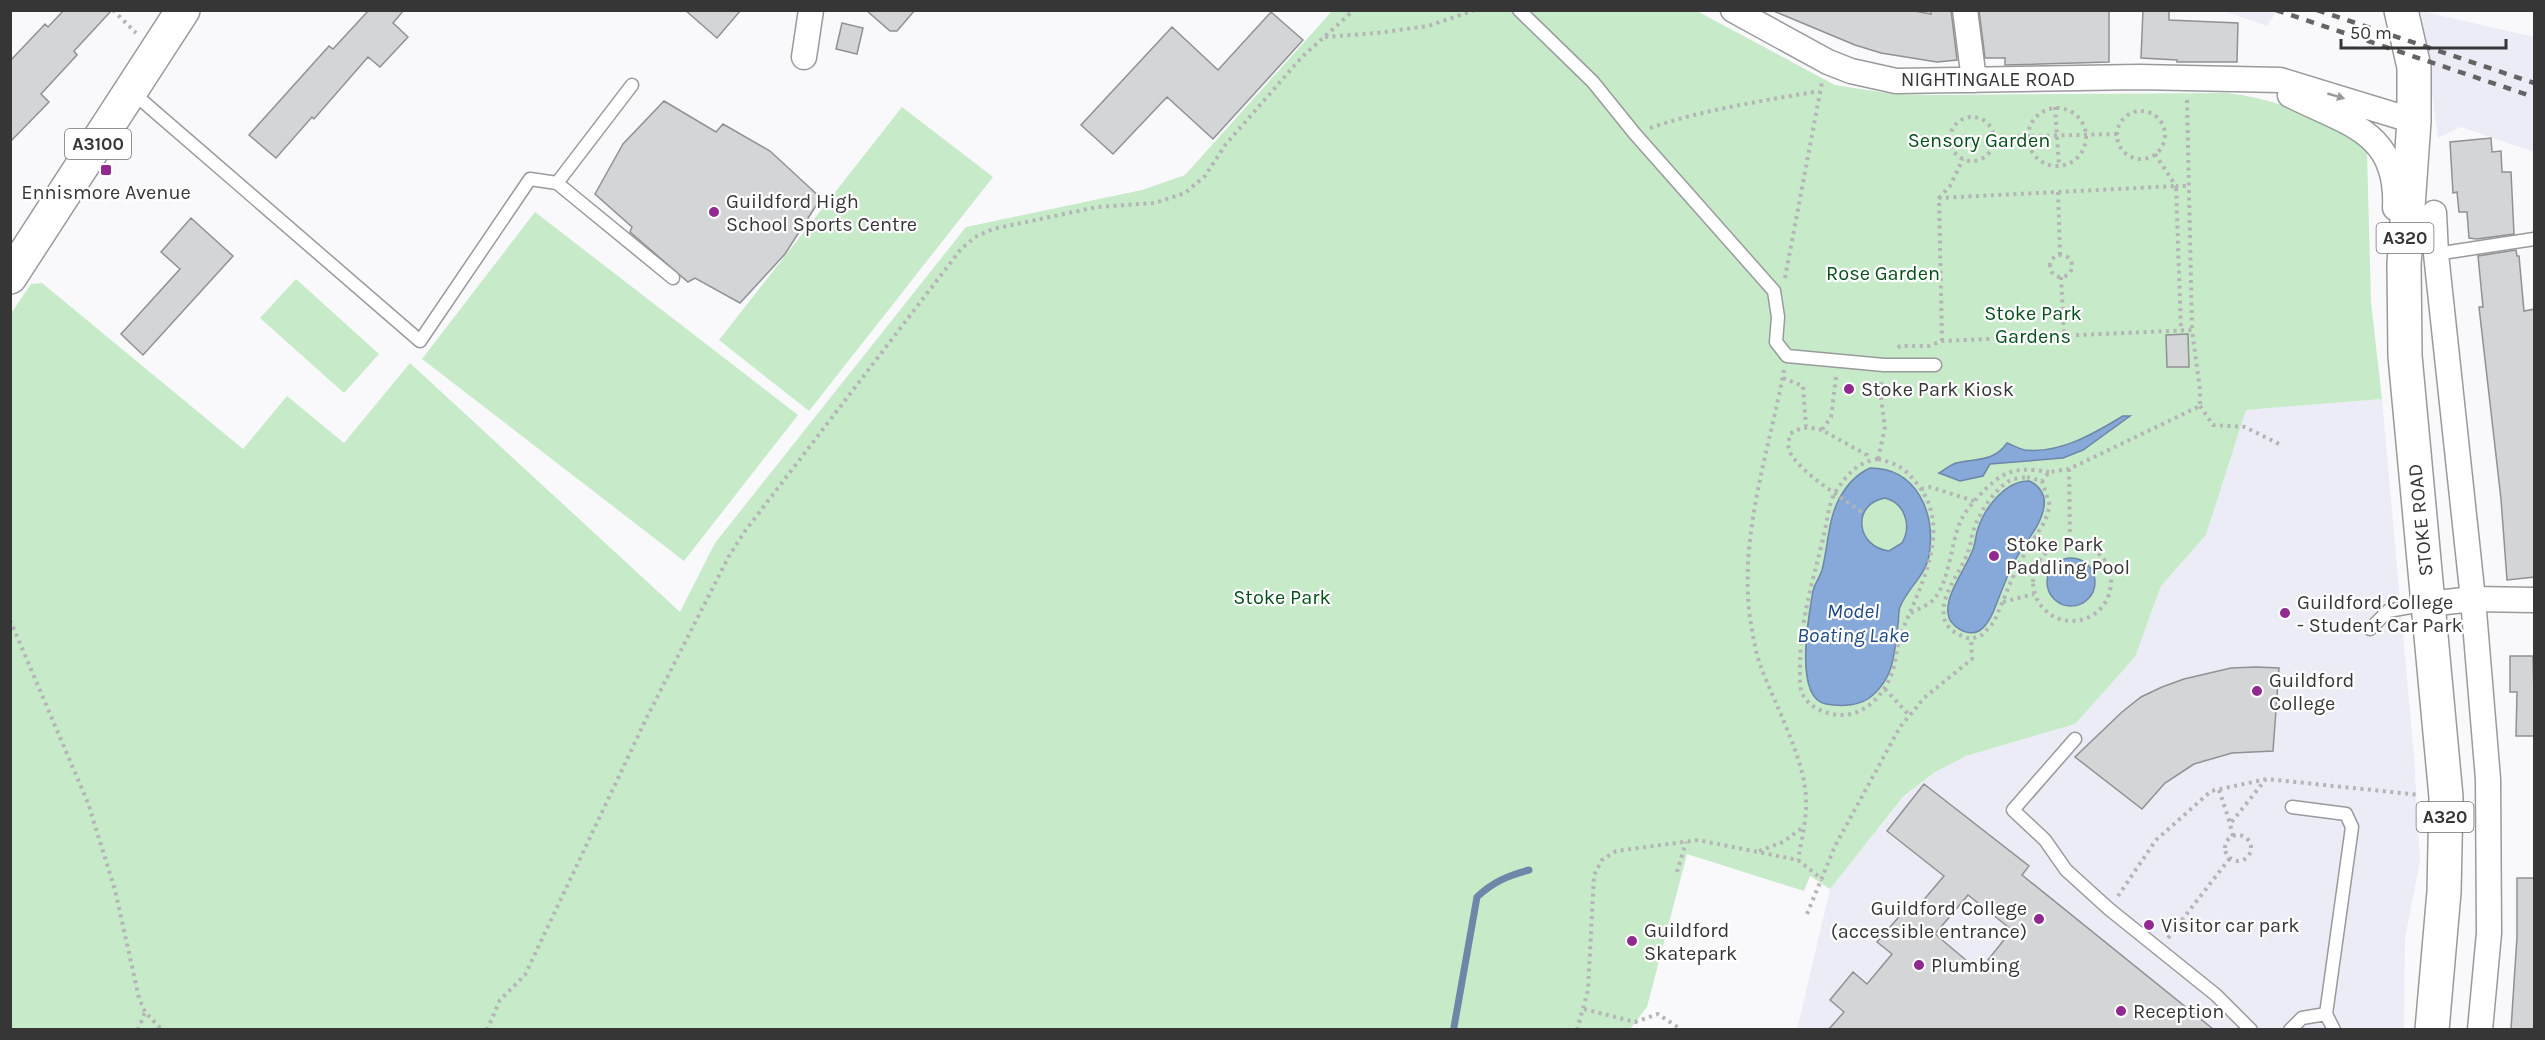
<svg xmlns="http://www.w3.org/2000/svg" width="2545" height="1040" viewBox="0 0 2545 1040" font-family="Karla,sans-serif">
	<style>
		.built { fill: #ebecf6 }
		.green { fill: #c7eac9 }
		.water { fill: #86a9d9; stroke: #6e86a8; stroke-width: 1.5; fill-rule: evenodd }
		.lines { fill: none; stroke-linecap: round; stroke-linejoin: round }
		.stream { stroke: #6e86a8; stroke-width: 7 }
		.building { fill: #d4d5d7; stroke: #909193; stroke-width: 1.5; fill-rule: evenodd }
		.lane-casing { stroke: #999a9c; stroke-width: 15 }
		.street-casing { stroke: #999a9c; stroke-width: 27 }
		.primary-casing { stroke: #999a9c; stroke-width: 36 }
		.path { stroke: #b5b5b7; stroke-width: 4; stroke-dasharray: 3 4.5; stroke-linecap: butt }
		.lane { stroke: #fff; stroke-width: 12 }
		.street { stroke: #fff; stroke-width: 24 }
		.primary { stroke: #fff; stroke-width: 33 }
		.rail { stroke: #646465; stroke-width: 4.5; stroke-dasharray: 8 8; stroke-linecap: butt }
		.oneway { fill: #9a9a9b }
		.poi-dot { fill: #902a90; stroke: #fff; stroke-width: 2 }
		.labels { text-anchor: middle; stroke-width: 4.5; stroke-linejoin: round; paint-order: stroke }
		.shield { fill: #fff; stroke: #727273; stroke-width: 1.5 }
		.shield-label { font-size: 18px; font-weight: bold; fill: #363637 }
		.street-label { font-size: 20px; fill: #363637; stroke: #fff }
		.park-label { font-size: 20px; fill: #055019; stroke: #fff }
		.poi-label { font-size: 20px; fill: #363637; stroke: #fff; text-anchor: start }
		.water-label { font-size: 21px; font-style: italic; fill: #1d4a85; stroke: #fff }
	</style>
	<rect width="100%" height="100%" fill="#f9f9fc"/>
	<path class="built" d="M2224 11H2277L2267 26Z
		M2421 11 2534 37V152L2461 127 2438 138Z
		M2382 399 2414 756 2420 861 2405 938 2404 1029 1797 1030 1830 889 1905 796 1935 772 1966 756 2075 724 2135 657 2161 586 2206 535 2246 410Z"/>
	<path class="green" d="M1332 11H1697L1835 85 1893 94 1934 95 2228 93C2276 99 2332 119 2367 152L2371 302 2382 399 2246 410 2206 535 2161 586 2135 657 2075 724 1966 756 1935 772 1904 796 1830 889 1810 876 1804 891 1687 854 1647 1007 1630 1029 11 1030 10 315 31 284 42 283 243 449 287 396 344 443 410 363 680 612 715 543 966 227 1142 190 1185 175Z
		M902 107 993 177 809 411 719 340Z
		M535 212 798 415 684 561 422 359Z
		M296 279 379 354 344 393 260 318Z"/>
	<path class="water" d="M2123 416H2130L2083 450 2063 458 1990 464 1983 476 1960 481 1939 473C1944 470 1950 465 1956 463 1975 458 1993 463 2007 443 2012 445 2019 449 2025 450 2060 454 2095 433 2123 416Z
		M1870 468C1917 468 1936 513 1929 556 1925 576 1907 589 1900 607 1898 612 1899 620 1898 625 1894 653 1895 675 1873 695 1861 706 1842 707 1826 704 1793 698 1809 614 1813 591 1815 583 1820 577 1822 570 1828 547 1828 520 1839 499 1847 485 1855 475 1870 468ZM1885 498C1905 503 1912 526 1902 543L1889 551C1856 547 1851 504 1885 498Z
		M2029 481C2039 485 2046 495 2044 506 2042 525 2023 545 2014 562 2008 574 2003 587 1998 600 1994 610 1989 625 1979 631 1967 637 1949 626 1948 613 1946 594 1964 571 1971 554 1975 547 1975 540 1977 532 1983 510 2004 481 2029 481Z
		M2047 582a24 24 0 1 1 48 0a24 24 0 1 1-48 0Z"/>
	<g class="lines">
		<path class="stream" d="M1454 1027 1477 897C1493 882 1507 876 1529 870"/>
	</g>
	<path class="building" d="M64 10H112L74 51 77 55 41 94 49 102 10 142V61L45 24 48 27Z
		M369 10H404L393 23 408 37 380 67 368 57 314 119 312 117 276 158 249 135 329 46 333 49Z
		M685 10H741L717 38Z
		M866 10H915L897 31H890Z
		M1771 10H1909L1931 14 1930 10H1951L1957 60 1937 62 1881 53 1855 45Z
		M1979 10H2109V62L2005 65V58H1985Z
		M2143 10H2169V20L2238 23 2237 62H2177V60L2141 58Z
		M1271 12 1303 40 1213 139 1167 97 1113 154 1081 125 1172 27 1218 70Z
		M842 23 863 28 857 54 836 49Z
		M664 101 716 132 723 124 770 151 821 198 785 254 740 303 695 278 688 282 630 232 632 227 595 194 623 144Z
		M2491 138 2492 152 2501 151 2502 172H2511L2514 234 2477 239 2469 238 2467 212H2459L2457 192 2453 193 2450 142Z
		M191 218 233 256 143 355 121 334 180 269 161 252Z
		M2516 250 2517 256H2519L2524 311 2535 309V577L2507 580 2501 499 2479 307H2483L2478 256Z
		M2188 334 2189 367H2167L2166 335Z
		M2510 656H2533L2535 736H2516L2517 692H2510Z
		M2256 667 2279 668 2273 751 2232 753 2194 764 2165 783 2142 809 2075 757 2122 712 2141 697 2162 687 2184 679 2231 668Z
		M1924 784 2029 866 2022 875 2213 1029H1829L1844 1012 1830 1000 1853 972 1867 984 1892 954 1877 942 1904 911 1910 916 1944 876 1887 831ZM1968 895 2012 930 1979 971 1935 934Z
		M2517 878H2535V1029H2511L2517 937Z"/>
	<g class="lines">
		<g class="lane-casing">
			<path id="lane" d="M1519 10 1593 82 1635 134 1774 291 1778 317 1776 342 1787 356 1884 365H1935
				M132 92 420 341 530 179 557 183 673 278
				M557 183 632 85
				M2436 254 2534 239
				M2370 629 2388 611 2427 604
				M2075 739 2013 810 2045 840 2066 870 2109 909 2216 995 2251 1030
				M2292 807 2346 814 2352 827 2326 1014 2334 1030
				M2290 1030 2302 1018 2326 1014"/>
		</g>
		<g class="street-casing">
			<path id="street" d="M1733 10 1828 62 1851 71 1896 81 2139 77 2280 80 2414 121
				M1965 10 1974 80
				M804 57 811 10
				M2290 95C2347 124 2399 131 2395 208
				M2434 213 2436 254 2473 599 2488 779 2489 933 2480 1030
				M2428 604 2473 599 2534 600"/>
		</g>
		<g class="primary-casing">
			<path id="primary" d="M2401 10 2414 67V121L2404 264 2405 356 2446 797 2444 892 2432 1030
				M10 277 183 10"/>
		</g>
		<path class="path" d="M113 10 136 33
			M1325 37 1377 33 1428 26 1475 10
			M2187 100 2192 330
			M2055 107 2059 166
			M2028 137a29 29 0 1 1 58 0a29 29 0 1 1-58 0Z
			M2117 135a24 24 0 1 1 48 0a24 24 0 1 1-48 0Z
			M1950 139a22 22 0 1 1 44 0a22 22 0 1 1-44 0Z
			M1650 128C1705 109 1763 101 1819 91
			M1994 137 2117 134
			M2155 154 2176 186H2188
			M2058 192 2060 255
			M1939 198 1950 186 1963 159
			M2050 266a11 11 0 1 1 22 0a11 11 0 1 1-22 0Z
			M2061 277 2064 335
			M1785 278 1822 82
			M1942 341 1939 198 2176 186 2181 331
			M1898 348 1900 346H1929L1942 341 2192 330 2200 390V406L2069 469 2049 472 2042 481
			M1784 370C1769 452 1739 534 1750 618 1753 634 1755 652 1761 667 1775 705 1808 765 1806 805 1806 823 1801 842 1798 860
			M1836 377 1831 417 1822 430 1867 455 1868 460
			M1783 378 1803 386 1806 426
			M2200 406 2213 425 2245 427 2279 444
			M1822 430C1809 427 1802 426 1790 434 1789 440 1787 446 1790 452 1798 471 1846 501 1863 513
			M1878 459 1885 427 1880 391 1882 380
			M1878 459C1898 464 1905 468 1918 485 1953 529 1920 587 1902 631 1897 642 1897 654 1894 666 1888 690 1868 715 1842 715 1827 715 1810 708 1803 695 1799 688 1800 676 1800 668 1800 621 1812 584 1823 539 1827 524 1828 503 1836 491 1847 474 1858 462 1878 459Z
			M2069 469 2070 543
			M2027 477 2042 481 2050 506 2045 521 2018 565 1994 622 1982 635 1971 639C1960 636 1946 630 1944 617 1940 594 1961 572 1968 552 1971 545 1971 537 1974 529 1979 513 1994 490 2009 481 2014 478 2022 478 2027 477Z
			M1921 489 1930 487 1974 501
			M2033 582a39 39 0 1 1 78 0a39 39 0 1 1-78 0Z
			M2003 602 2034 594
			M1911 613C1918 609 1929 605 1934 599 1949 582 1951 545 1959 525 1963 514 1970 506 1977 498 2002 471 2013 466 2049 472
			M10 620 88 803 115 890 139 998 145 1012 162 1030
			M1885 689 1909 715
			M2219 790 2230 823
			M2225 848a13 13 0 1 1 26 0a13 13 0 1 1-26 0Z
			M2233 836 2230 824 2266 779
			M1759 851 1783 842 1802 828
			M1677 872 1686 842
			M2118 896 2156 840 2211 791 2267 779 2420 795
			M1807 914 1835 846 1900 727 1924 698 1972 659 1971 639
			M2168 938 2230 858
			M1584 1009 1635 1022 1658 1014 1682 1030
			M138 1030 145 1012
			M487 1030 500 1000 525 975 647 717 729 556 745 531 961 249 975 237 993 229 1097 207 1155 203 1185 193 1205 176 1226 144 1302 57 1354 10
			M1577 1030 1588 990 1594 875 1602 860 1616 851 1698 840 1798 860 1823 880"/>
		<use href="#lane" class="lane"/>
		<use href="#street" class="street"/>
		<use href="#primary" class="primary"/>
		<path class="rail" d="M2276 10 2534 97
			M2317 10 2534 83"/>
	</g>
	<defs><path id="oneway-solid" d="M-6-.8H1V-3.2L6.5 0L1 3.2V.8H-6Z" transform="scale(1.5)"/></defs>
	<use class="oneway" href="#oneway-solid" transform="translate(2336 96) rotate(16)"/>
	<g class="poi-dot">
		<rect x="100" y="164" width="12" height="12" rx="3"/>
		<circle cx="714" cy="212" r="6"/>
		<circle cx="1849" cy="389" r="6"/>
		<circle cx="1994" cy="556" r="6"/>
		<circle cx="2285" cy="613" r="6"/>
		<circle cx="2257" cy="691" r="6"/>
		<circle cx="2039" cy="919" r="6"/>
		<circle cx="2149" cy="925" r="6"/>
		<circle cx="1632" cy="941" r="6"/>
		<circle cx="1919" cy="965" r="6"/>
		<circle cx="2121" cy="1011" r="6"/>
	</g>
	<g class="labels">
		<g class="shield">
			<rect x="65" y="129" width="66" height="30" rx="4.5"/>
			<rect x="2376.5" y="223" width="57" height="30" rx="4.5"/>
			<rect x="2416.5" y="802" width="57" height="30" rx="4.5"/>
		</g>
		<g class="shield-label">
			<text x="98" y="150">A3100</text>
			<text x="2405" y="244">A320</text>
			<text x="2445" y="823">A320</text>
		</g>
		<g class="street-label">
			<text x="1988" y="86">NIGHTINGALE ROAD</text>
			<text transform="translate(2420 520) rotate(-96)" y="7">STOKE ROAD</text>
		</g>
		<g class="park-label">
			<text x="1979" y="147">Sensory Garden</text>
			<text x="1883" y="280">Rose Garden</text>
			<text x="2033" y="320">Stoke Park<tspan x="2033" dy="23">Gardens</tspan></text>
			<text x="1282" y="604">Stoke Park</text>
		</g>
		<g class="poi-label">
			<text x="106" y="199" text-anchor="middle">Ennismore Avenue</text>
			<text x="726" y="208">Guildford High<tspan x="726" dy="23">School Sports Centre</tspan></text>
			<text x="1861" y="396">Stoke Park Kiosk</text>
			<text x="2006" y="551">Stoke Park<tspan x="2006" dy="23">Paddling Pool</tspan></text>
			<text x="2297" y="609">Guildford College<tspan x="2297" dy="23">- Student Car Park</tspan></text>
			<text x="2269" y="687">Guildford<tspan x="2269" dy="23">College</tspan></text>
			<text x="2027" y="915" text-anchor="end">Guildford College<tspan x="2027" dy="23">(accessible entrance)</tspan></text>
			<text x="2161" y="932">Visitor car park</text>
			<text x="1644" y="937">Guildford<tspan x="1644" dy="23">Skatepark</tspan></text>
			<text x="1931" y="972">Plumbing</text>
			<text x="2133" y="1018">Reception</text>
		</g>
		<g class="water-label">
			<text x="1853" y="618">Model<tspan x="1853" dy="24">Boating Lake</tspan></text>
		</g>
	</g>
	<rect width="2545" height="1040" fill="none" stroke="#363637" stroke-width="24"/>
	<path d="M2341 39v9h165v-9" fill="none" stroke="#363637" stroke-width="3"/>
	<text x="2350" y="39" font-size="18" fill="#363637" stroke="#ffffff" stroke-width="4.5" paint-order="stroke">50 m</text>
</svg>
